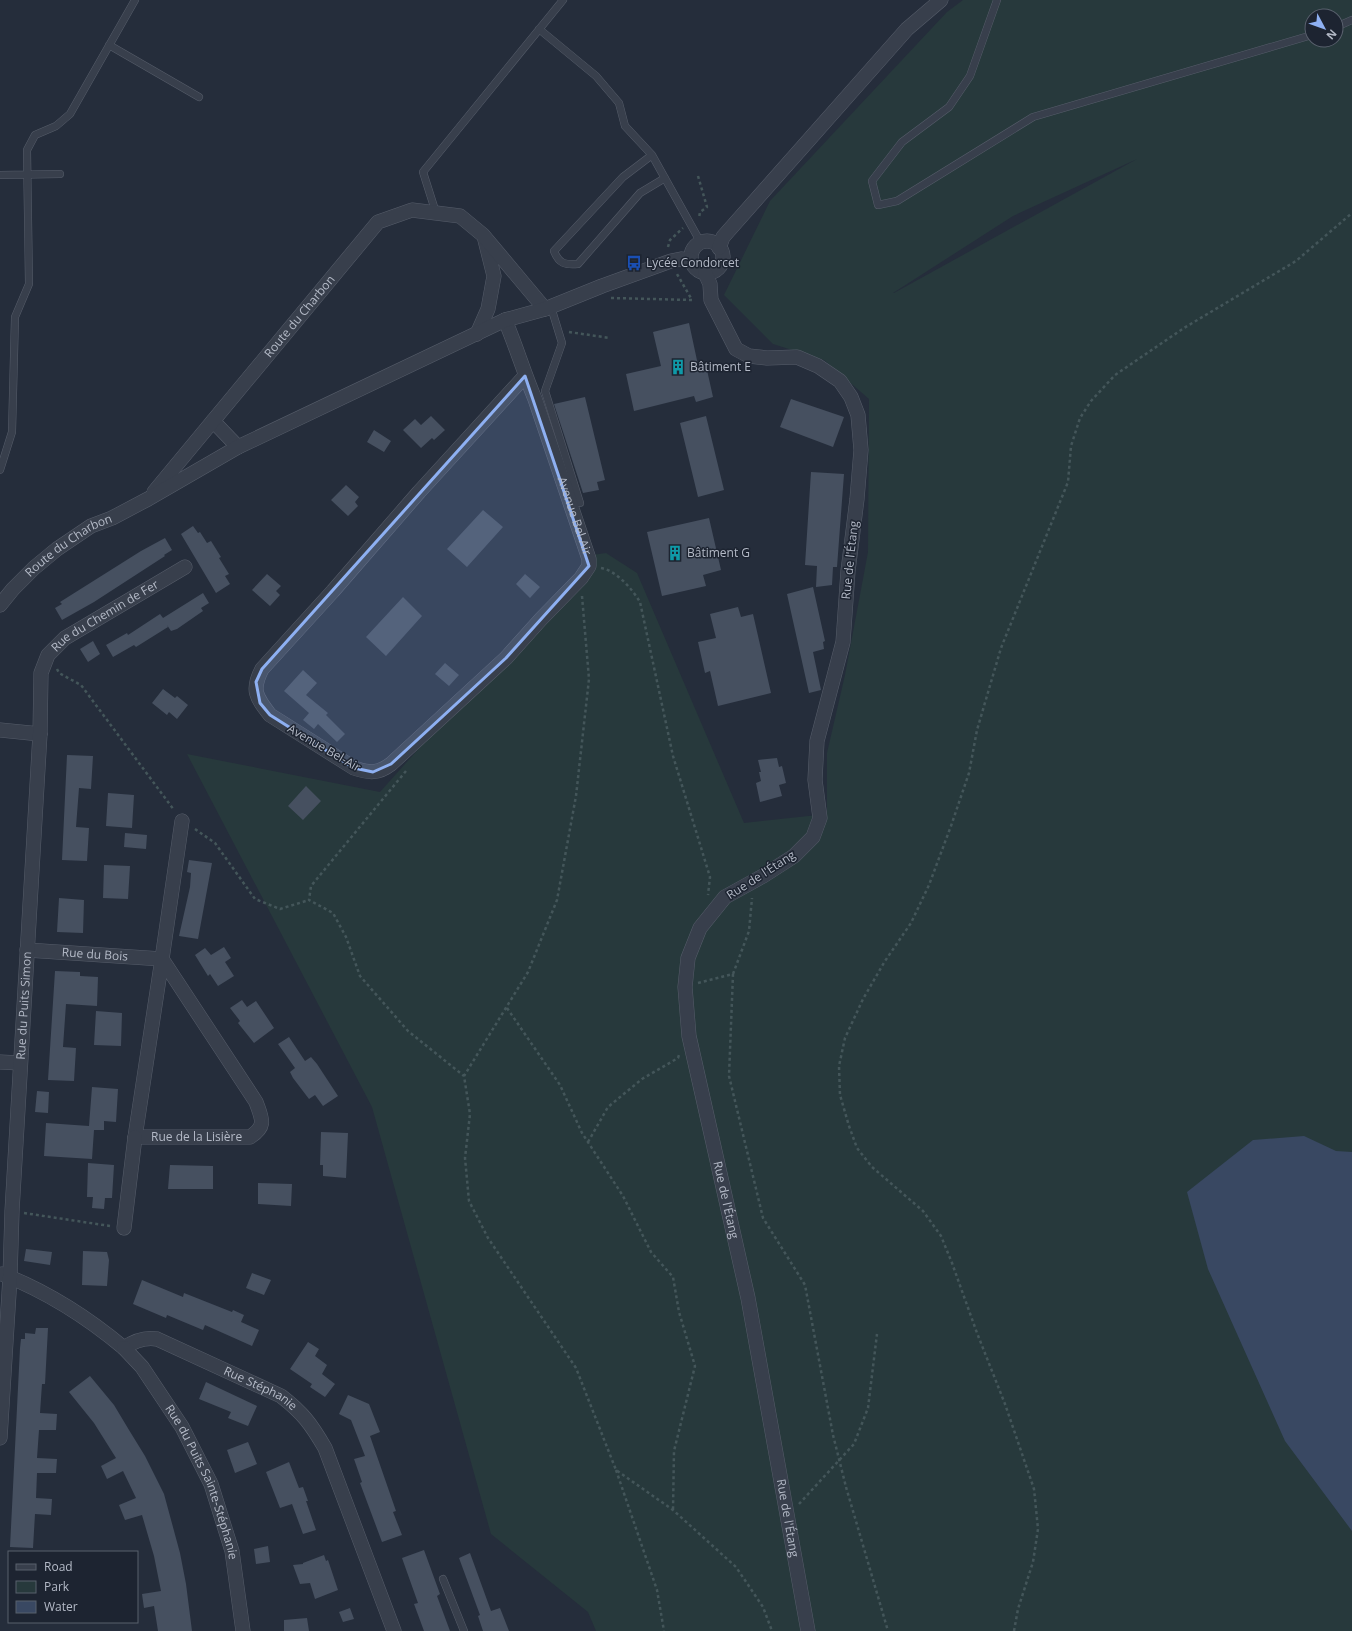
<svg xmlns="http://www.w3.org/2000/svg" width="1352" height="1631" viewBox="0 0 1352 1631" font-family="'Open Sans',sans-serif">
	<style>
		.green { fill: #27393c; fill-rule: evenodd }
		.water { fill: #394862 }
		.building { fill: #465060 }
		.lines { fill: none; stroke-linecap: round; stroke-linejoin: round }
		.lane-casing { stroke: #565d6a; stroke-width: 8 }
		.street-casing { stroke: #565d6a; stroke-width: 15 }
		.path { stroke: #44565a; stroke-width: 2.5; stroke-dasharray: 3 3; stroke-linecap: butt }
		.lane { stroke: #383f4c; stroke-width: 7 }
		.street { stroke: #383f4c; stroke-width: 14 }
		.path-bridge { stroke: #44565a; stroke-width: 2.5; stroke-dasharray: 3 3; stroke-linecap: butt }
		.marked { fill: #8eb0f2; fill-opacity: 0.2; stroke: #8eb0f2; stroke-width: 3; stroke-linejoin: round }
		.labels { text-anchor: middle; stroke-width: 3; stroke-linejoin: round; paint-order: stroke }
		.poi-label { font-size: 12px; fill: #b4bac7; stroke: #1d2431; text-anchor: start }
		.street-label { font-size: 12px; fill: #b4bac7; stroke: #1d2431 }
	</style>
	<rect width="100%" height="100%" fill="#252d3b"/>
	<path class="green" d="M963 0H1352V1631H596L588 1612 491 1534 372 1107 187 754 380 792 592 555 606 553 637 573 744 823 827 814V753L845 675 868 552 869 399 824 360 773 344 724 295 770 201 947 12ZM1312 16H1336V40H1312ZM1137 159 894 293H893L1013 216Z"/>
	<path class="water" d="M1304 1136 1336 1151 1352 1152V1531L1285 1441 1208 1269 1187 1192 1253 1140Z"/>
	<path class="building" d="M689 323 698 365 701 372 707 370 713 397 696 402 694 396 634 411 626 374 661 366 653 332Z
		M585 397 605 480 597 482 599 490 583 493 554 404Z
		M791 399 844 417 833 447 780 427Z
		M431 416 445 430 434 440 432 438 421 448 403 430 415 419 421 425Z
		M706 416 724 490 698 497 680 423Z
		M374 430 391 441 384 452 367 442Z
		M811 472 844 474 837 567H833L832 585 816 587 817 566 805 565Z
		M346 485 359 497 355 502 358 506 348 516 331 500Z
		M483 510 503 527 467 567 447 549Z
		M709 518 721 570 703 575 706 586 662 596 647 532Z
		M193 526 198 533 200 532 207 543 211 541 221 557 219 558 229 574 225 576 230 584 216 593 181 534Z
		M165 538 172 550 164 555 165 556 94 602 62 620 55 608 62 604 60 602 141 551Z
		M267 574 281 586 276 591 280 595 270 606 252 590Z
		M525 574 540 587 530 598 516 584Z
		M813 587 825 641 823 642 824 649 813 652 821 690 809 693 787 594Z
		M203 593 209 603 201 608 203 611 177 629 171 631 167 625 168 627 136 647 134 645 113 657 106 645 127 633 128 635 160 614 163 618Z
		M403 597 422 616 386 656 366 637Z
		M738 607 741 617 753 614 771 693 718 706 710 671 705 673 698 642 716 638 710 614Z
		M93 641 100 654 88 662 80 649Z
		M445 663 459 675 449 686 435 674Z
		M303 670 317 683 306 695 328 713 326 715 345 734 337 742 318 724 314 729 303 720 309 713 284 691Z
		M163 689 175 698 177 696 188 705 177 719 169 712 167 715 152 703Z
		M67 755 93 756 91 789 79 788 76 827 89 828 87 861 62 860Z
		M777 758 779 767 782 766 786 783 779 785 782 796 760 802 756 783 761 781 759 772H761L758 760Z
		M306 786 321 801 303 820 288 806Z
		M108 793 134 795 132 828 106 826Z
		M125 833 147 835 146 849 124 847Z
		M189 860 212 863 198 939 179 936 190 887 191 873 187 872Z
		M104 865 130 866 128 899 103 898Z
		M59 898 84 900 83 933 57 932Z
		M224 947 231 958 225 962 234 976 218 986 210 974 208 976 195 955 205 948 211 955Z
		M55 971 80 972V976L98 977 97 1006 66 1004 63 1047 76 1048 74 1081 48 1080Z
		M242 1000 247 1007 256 1001 274 1028 254 1043 238 1023 240 1021 230 1008Z
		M96 1011 122 1013 121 1046 94 1045Z
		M289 1037 305 1061 311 1057 317 1064 338 1096 323 1106 315 1095 309 1099 293 1078 290 1072 295 1068 278 1044Z
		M92 1087 118 1089 116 1122 104 1121V1130H94L92 1159 44 1156 46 1123 89 1126Z
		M37 1091 49 1092 48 1113 35 1112Z
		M321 1132 348 1133 346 1178 323 1176V1165H320Z
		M88 1163 114 1165 112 1198H105L104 1209 92 1208 93 1197H87Z
		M170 1165 213 1166V1189H168Z
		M258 1183 292 1184 291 1206 258 1204Z
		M26 1249 52 1252 50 1265 24 1261Z
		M83 1251 107 1252 109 1260 107 1286 82 1285Z
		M252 1273 271 1280 264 1295 246 1288Z
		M142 1280 183 1297 184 1293 232 1312 233 1310 244 1315 241 1322 259 1330 252 1346 205 1325 203 1330 167 1315 166 1318 133 1304Z
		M36 1328H48L45 1384H42L40 1413 57 1414 56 1430H39L37 1458 57 1459 56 1473H37L36 1498 52 1499 51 1515 35 1514 33 1548 10 1547 20 1348 21 1339H25V1333L35 1334Z
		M308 1342 319 1349 315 1356 327 1365 322 1374 335 1384 325 1397 310 1387 312 1384 290 1369Z
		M90 1376 114 1405 129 1430 145 1456 164 1494 180 1553 186 1584 192 1631H158L154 1606 144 1608 142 1594 161 1591 154 1556 142 1515 125 1520 119 1505 136 1498 123 1471 107 1479 101 1466 116 1458 94 1423 69 1392Z
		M206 1382 257 1406 248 1426 228 1418 231 1412 199 1399Z
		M348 1395 369 1404 380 1432 370 1436 396 1511 393 1512 402 1535 382 1542 360 1483 362 1482 354 1459 365 1456 351 1420 339 1414Z
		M248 1442 257 1464 235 1473 227 1450Z
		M289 1462 299 1488 303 1487 308 1501H306L316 1530 303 1534 292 1504 280 1508 266 1472Z
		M268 1546 270 1562 256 1564 254 1549Z
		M424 1550 440 1594 437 1596 450 1631H424L414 1604 418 1603 402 1558Z
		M470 1553 491 1611 500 1608 509 1631H483L478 1616 480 1615 459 1558Z
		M324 1555 326 1561 328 1560 338 1590 315 1599 310 1583 300 1584 293 1565 303 1564V1563Z
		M350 1608 354 1619 343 1622 339 1612Z
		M307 1618 309 1631H284V1620Z"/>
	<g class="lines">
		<g class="lane-casing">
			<path id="lane" d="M997 0 970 76 949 107 902 142 872 181 878 205 897 201 1033 117 1312 35
				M1336 27 1352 20
				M539 29 596 76 619 103 625 126 652 155
				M109 45 199 97
				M0 175 60 174
				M665 178 640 193 578 264C565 265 559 264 554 251L623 177 652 155 701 243
				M436 213 423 172 563 0
				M551 307 562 343 545 391 580 503
				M0 470 12 432 15 317 29 284 27 150 35 135 56 126 70 114 135 0
				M443 1579 464 1631"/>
		</g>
		<g class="street-casing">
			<g id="street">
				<circle cx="707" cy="257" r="16"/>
				<path d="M719 248 723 237 907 29 941 0"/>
				<path id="s1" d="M705 273 710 284 711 300 736 349 749 356 767 358 797 357 818 366 840 381 851 397 858 415 861 450 857 499 848 571 843 642 817 741 815 780 820 818 813 837 794 856 763 876 725 897 700 928 688 958 685 987 689 1036 748 1298 808 1631"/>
				<path id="s2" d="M505 320C516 346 524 373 535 399L589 559V566L581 578 541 619 506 658 391 764C378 774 369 773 354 768L270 715C256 697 251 690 262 669L333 591 419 492 525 376"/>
				<path d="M477 334 488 309 494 276 485 240"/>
				<path d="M213 421 238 447"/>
				<path id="s3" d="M154 492 378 222 412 210 460 216 483 235 545 309"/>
				<path id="s4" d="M0 605 13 589 34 568 57 549 91 526 112 518 148 499 238 447 505 320 545 309 602 286 671 261 681 259 691 260"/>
				<path d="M0 730 40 734"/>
				<path id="s5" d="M27 950 162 959 135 1137H250C267 1126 262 1119 256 1102L162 959 182 821"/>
				<path d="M0 1062 20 1063"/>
				<path d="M124 1228 135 1137"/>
				<path id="s6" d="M2 1274C48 1292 87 1317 124 1348 134 1341 145 1337 157 1339L281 1396C303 1413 311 1424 325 1448L394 1631"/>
				<path id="s7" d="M124 1348 142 1367 182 1427 211 1484 232 1551 243 1631"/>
				<path id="s8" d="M0 1438 10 1277 12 1211 40 734 41 673 48 655 65 638 185 567"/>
			</g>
		</g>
		<path class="path" d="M698 176 707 207 700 212 699 218
			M668 247 670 240 683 228
			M611 298 692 300 677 274
			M569 332 610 338
			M601 568C617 571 632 589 640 602L673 756 710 877 708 895
			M582 596 589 679 576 796 557 900 528 972 464 1076 470 1114 465 1158 469 1201 488 1238 576 1368 616 1470 673 1510 736 1567 763 1607 772 1631
			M57 669 59 673 81 685 174 810
			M406 771 311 886 309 900 333 913 346 937 360 976 408 1031 464 1076
			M195 829 215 843 255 899 280 909 309 900
			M733 974 749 931 752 898
			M698 983 733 974 729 1076 763 1218 805 1285 833 1435
			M507 1008 560 1085 582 1133 623 1196 651 1252 673 1277 679 1312 695 1366 674 1451 673 1510
			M588 1142 608 1107 642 1079 678 1058 679 1055
			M24 1213 110 1226
			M616 1470 657 1590 664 1631
			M846 1487 888 1631
			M799 1504 854 1444 868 1408 877 1334
			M1014 1631 1018 1609 1033 1562 1038 1529 1034 1489 1005 1404 977 1333 952 1263 941 1236 923 1211 872 1167 857 1148 849 1126 840 1095 839 1066 845 1038 863 999 885 961 911 923 929 885 951 826 969 773 977 730 1001 648 1068 482 1071 446 1080 418 1091 401 1115 375 1184 328 1296 261 1352 213"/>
		<use href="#lane" class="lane"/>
		<use href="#street" class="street"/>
		<path class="path-bridge" d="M833 1435 846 1487"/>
	</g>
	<path class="marked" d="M525 376 589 566 506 658 391 764 373 772 354 768 270 715 260 703 256 682 262 669Z"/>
	<defs>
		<g id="bus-bare" transform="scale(1.2)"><path d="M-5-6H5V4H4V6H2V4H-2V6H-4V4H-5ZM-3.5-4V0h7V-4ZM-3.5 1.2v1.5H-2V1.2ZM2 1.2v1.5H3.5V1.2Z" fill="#1a4fb4" stroke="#1d2431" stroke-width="2.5" paint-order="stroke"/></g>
		<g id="building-bare" transform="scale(1.2)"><path d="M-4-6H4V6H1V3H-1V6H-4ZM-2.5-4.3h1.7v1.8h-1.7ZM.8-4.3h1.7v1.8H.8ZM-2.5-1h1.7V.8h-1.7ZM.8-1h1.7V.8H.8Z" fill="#0f9aa8" stroke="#1d2431" stroke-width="2.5" paint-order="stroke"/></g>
	</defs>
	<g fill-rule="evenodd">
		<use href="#bus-bare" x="634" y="263"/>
		<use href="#building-bare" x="678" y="367"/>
		<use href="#building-bare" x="675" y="553"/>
	</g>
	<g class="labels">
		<g class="poi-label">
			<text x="646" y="267">Lycée Condorcet</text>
			<text x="690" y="371">Bâtiment E</text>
			<text x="687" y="557">Bâtiment G</text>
		</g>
		<g class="street-label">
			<text dy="4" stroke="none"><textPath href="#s3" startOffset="228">Route du Charbon</textPath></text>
			<text dy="4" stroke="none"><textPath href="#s2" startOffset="208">Avenue Bel-Air</textPath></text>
			<text dy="4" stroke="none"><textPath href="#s4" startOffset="92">Route du Charbon</textPath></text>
			<text transform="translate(850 560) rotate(-84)" y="4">Rue de l'Étang</text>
			<text dy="4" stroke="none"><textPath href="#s8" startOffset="855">Rue du Chemin de Fer</textPath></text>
			<text transform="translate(324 748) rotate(30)" y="4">Avenue Bel-Air</text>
			<text transform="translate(761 875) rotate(-33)" y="4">Rue de l'Étang</text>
			<text dy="4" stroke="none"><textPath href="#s5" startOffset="68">Rue du Bois</textPath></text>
			<text dy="4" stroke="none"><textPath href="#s8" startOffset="433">Rue du Puits Simon</textPath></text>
			<text dy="4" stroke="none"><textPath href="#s5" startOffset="377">Rue de la Lisière</textPath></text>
			<text dy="4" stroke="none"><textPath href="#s1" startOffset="1088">Rue de l'Étang</textPath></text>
			<text dy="4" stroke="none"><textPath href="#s6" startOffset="293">Rue Stéphanie</textPath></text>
			<text dy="4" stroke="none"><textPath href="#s7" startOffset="157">Rue du Puits Sainte-Stéphanie</textPath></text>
			<text dy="4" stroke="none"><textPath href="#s1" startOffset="1412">Rue de l'Étang</textPath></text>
		</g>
	</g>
	<rect x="8" y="1551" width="130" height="72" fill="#1d2431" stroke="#59606d"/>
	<rect x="16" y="1564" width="20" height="6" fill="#383f4c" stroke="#59606d"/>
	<text x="44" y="1571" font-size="12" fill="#b4bac7">Road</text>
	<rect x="16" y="1581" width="20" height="12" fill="#27393c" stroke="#59606d"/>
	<text x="44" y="1591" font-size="12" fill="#b4bac7">Park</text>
	<rect x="16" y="1601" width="20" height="12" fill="#394862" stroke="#59606d"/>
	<text x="44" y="1611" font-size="12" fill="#b4bac7">Water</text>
	<g transform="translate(1324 28) rotate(131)"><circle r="19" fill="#1d2431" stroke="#59606d"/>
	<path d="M0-3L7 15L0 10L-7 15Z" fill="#8eb0f2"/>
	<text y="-6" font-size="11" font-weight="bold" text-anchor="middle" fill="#b4bac7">N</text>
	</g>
</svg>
